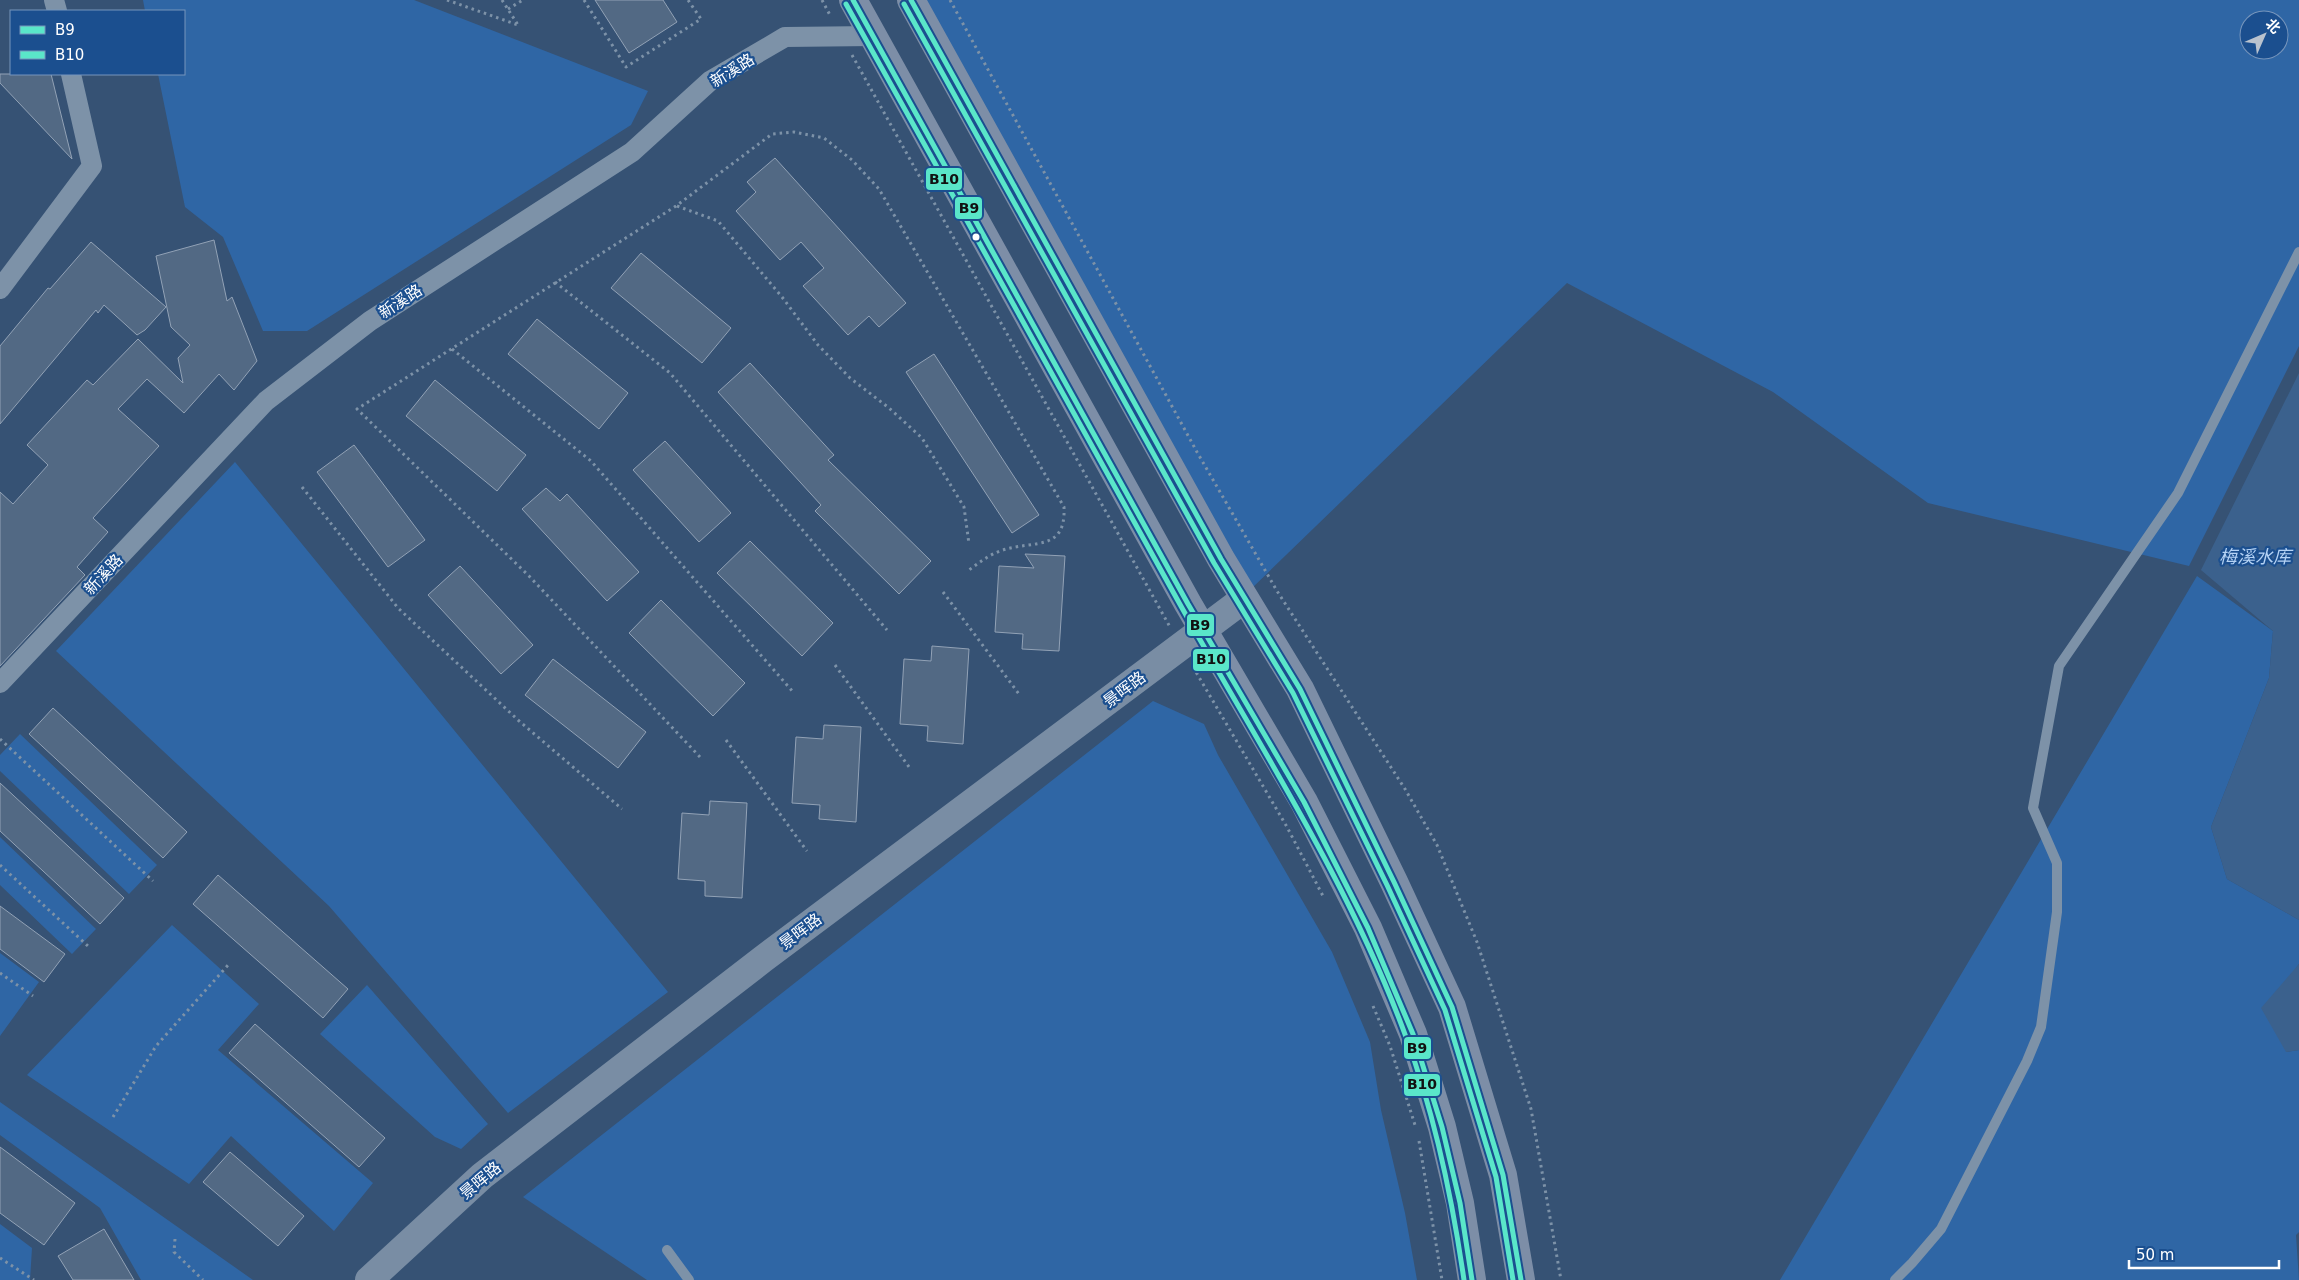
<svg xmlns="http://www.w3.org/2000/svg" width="2299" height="1280" viewBox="0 0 2299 1280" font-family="'DejaVu Sans','Noto Sans SC',sans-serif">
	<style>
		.green { fill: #2f66a5; fill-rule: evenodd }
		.water { fill: #3b618d }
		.building { fill: #526984; stroke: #92a2b6 }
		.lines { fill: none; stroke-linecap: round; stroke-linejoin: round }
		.path { stroke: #7d92a8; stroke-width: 3; stroke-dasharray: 2.5 4; stroke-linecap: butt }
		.lane { stroke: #7d92a8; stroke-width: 10 }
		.street { stroke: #7d92a8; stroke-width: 20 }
		.secondary { stroke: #798da4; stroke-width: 28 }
		.primary { stroke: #7d8ea7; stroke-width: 28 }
		.bus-1-casing { stroke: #1b4f8f; stroke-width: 9 }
		.bus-2-casing { stroke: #1b4f8f; stroke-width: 9 }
		.bus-1 { stroke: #5ae6c9; stroke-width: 5 }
		.bus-2 { stroke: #5ae6c9; stroke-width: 5 }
		.bus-dot { fill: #fff; stroke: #1b4f8f; stroke-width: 2 }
		.labels { text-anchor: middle; stroke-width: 4.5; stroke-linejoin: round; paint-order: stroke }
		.street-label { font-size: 16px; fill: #fff; stroke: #1b4f8f }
		.water-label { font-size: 18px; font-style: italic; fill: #b5d3f5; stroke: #1b4f8f }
		.line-badge { stroke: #1b4f8f; stroke-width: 2 }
		.pale-badge-label { font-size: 14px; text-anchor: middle; font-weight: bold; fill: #111 }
	</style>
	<rect width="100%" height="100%" fill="#365274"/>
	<path class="green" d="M143 0H414L648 91 631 125 307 331H263L223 237 185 207 158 74H184V11H145Z
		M920 0H2299V346L2189 566 1928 503 1773 392 1567 283 1251 589ZM2249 20H2279V50H2249Z
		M235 462 668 992 508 1113 329 906 56 651Z
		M2197 576 2273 631 2269 678 2211 827 2227 879 2299 920V964L2296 968 2286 1052 2299 1050V1232L2296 1235 2299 1280H1780Z
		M1153 701 1204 724 1218 755 1332 952 1370 1042 1381 1110 1405 1213 1417 1280H647L523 1197Z
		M20 734 157 865 129 894 0 771V755Z
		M0 837 96 929 72 954 0 885Z
		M172 925 259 1004 218 1050 373 1183 334 1231 231 1136 189 1184 27 1075Z
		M0 953 39 982 0 1036Z
		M367 985 488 1124 461 1149 435 1137 320 1034Z
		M0 1102 253 1280H141L100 1208 0 1135Z
		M0 1224 32 1248 30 1280H0Z"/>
	<path class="water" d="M2299 373V920L2227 879 2211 827 2269 678 2273 631 2201 570Z
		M2299 964V1050L2286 1052 2261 1008Z"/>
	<path class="building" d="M595 0H663L677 22 629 53Z
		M0 74H51L72 159 0 83Z
		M775 158 906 303 879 327 869 316 848 335 803 286 824 268 801 242 780 260 736 211 756 192 747 182Z
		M214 240 227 301 232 297 257 361 234 390 219 374 184 413 147 379 118 409 159 446 93 518 108 532 77 567 85 575 0 666V492L13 504 48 465 27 445 87 380 93 385 138 339 183 383 178 358 190 345 171 327 156 256Z
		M91 242 166 307 145 330 137 335 104 305 98 313 96 310 0 424V346L48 288 50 289Z
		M641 253 731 328 702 363 611 288Z
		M537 319 628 393 599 429 508 354Z
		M934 354 1039 515 1012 533 906 372Z
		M750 363 834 455 828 460 931 561 899 594 815 511 821 505 718 392Z
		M435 380 526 455 497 491 406 416Z
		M665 441 731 513 699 542 633 470Z
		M354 445 425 540 388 567 317 472Z
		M546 488 560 501 567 494 639 572 607 601 522 509Z
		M750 541 833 623 802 656 717 573Z
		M1025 554 1065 556 1059 651 1022 649 1023 634 995 632 999 566 1034 568Z
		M460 566 533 645 501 674 428 595Z
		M661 600 745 683 713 716 629 633Z
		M932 646 969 649 963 744 927 741 928 726 900 724 904 659 931 661Z
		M553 659 646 732 618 768 525 695Z
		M53 708 187 832 163 858 29 734Z
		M824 725 861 727 856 822 819 819 820 805 792 803 796 737 823 739Z
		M0 783 124 898 100 924 0 831Z
		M710 801 747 803 742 898 705 896V881L678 879 682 813 709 815Z
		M218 875 348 989 323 1018 193 904Z
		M0 906 65 954 44 982 0 949Z
		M255 1024 385 1138 359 1167 229 1053Z
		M0 1147 75 1203 44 1245 0 1213Z
		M230 1152 304 1216 278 1246 203 1182Z
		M104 1229 134 1280H73L58 1256Z"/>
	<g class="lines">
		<path class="path" d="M447 0 518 25
			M502 0 518 25
			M584 0 626 67 701 19 688 0
			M822 0 831 17
			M950 0 1197 452 1277 591 1405 789 1437 845 1477 942 1531 1109 1561 1280
			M508 9 523 0
			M852 55 1170 627
			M677 206 718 221 782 297 818 345 850 378 889 408 922 438 964 507 969 544
			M555 282 670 373 887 630
			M452 349 591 461 794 693
			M302 487 398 608 518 720 622 809
			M943 592 1019 694
			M835 665 909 767
			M1193 667 1287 827 1323 896
			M0 739 153 881
			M726 740 807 851
			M700 757 529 576 357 409 676 206 772 134 794 132 824 138 852 160 879 189 1064 507C1066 552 1034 540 1003 550 990 554 980 562 969 570
			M0 865 89 947
			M0 973 33 996
			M1373 1006 1390 1046 1415 1125
			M113 1117 156 1046 229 964
			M1419 1141 1442 1280
			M175 1239 174 1252 203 1280
			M0 1258 34 1280"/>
		<path class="lane" d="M667 1250 689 1280
			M1895 1280 1912 1263 1941 1229 2027 1061 2041 1027 2057 912V863L2033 808 2059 666 2178 493 2299 252"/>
		<path class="street" d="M54 0 57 11
			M0 289 92 166 71 74
			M0 683 266 401 370 321 632 152 710 81 785 37 873 36"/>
		<path class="secondary" d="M369 1280 482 1176 763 959 1244 599"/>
		<path class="primary" d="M853 0 1188 604 1304 802 1368 928 1413 1034 1442 1127 1460 1203 1472 1280
			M911 0 1221 559 1300 689 1394 882 1452 1007 1503 1175 1521 1280"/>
		<g class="bus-1-casing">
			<path id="bus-1" d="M853 0 1188 604 1304 802 1368 928 1413 1034 1442 1127 1460 1203 1472 1280
				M911 0 1221 559 1300 689 1394 882 1452 1007 1503 1175 1521 1280"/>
		</g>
		<g class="bus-2-casing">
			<path id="bus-2" d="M846 4C957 202 1067 401 1177 599 1257 743 1349 881 1406 1037 1435 1115 1452 1197 1464 1280
				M904 4 1214 563 1293 693 1387 885 1445 1010 1496 1177 1513 1280"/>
		</g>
		<use href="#bus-1" class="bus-1"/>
		<use href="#bus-2" class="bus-2"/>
	</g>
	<circle class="bus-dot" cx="976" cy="237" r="4.5"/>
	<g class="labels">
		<g class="street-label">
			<text transform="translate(732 70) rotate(-32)" y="6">新溪路</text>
			<text transform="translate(400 301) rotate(-33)" y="6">新溪路</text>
			<text transform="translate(103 574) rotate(-47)" y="6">新溪路</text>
			<text transform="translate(1124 689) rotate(-37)" y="6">景晖路</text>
			<text transform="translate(800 931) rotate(-37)" y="6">景晖路</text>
			<text transform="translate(480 1180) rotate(-40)" y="6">景晖路</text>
		</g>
		<g class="water-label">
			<text x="2255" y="563">梅溪水库</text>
		</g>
	</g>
	<g class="line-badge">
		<rect x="925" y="167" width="38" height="24" rx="5" fill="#5ae6c9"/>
		<rect x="954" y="196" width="29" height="24" rx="5" fill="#5ae6c9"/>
		<rect x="1186" y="613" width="29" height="24" rx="5" fill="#5ae6c9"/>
		<rect x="1192" y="648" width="38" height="24" rx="5" fill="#5ae6c9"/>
		<rect x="1403" y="1036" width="29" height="24" rx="5" fill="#5ae6c9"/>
		<rect x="1403" y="1073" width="38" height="24" rx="5" fill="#5ae6c9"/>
	</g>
	<g class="pale-badge-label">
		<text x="944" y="184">B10</text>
		<text x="969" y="213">B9</text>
		<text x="1200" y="630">B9</text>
		<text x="1211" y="664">B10</text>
		<text x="1417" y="1053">B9</text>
		<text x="1422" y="1089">B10</text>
	</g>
	<rect x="10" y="10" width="175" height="65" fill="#1b4f8f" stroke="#7695bc"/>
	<rect x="20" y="26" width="25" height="8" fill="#5ae6c9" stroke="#7695bc"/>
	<text x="55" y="35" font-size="15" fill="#ffffff">B9</text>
	<rect x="20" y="51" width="25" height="8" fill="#5ae6c9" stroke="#7695bc"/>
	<text x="55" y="60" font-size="15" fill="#ffffff">B10</text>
	<g transform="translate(2264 35) rotate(45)"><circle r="24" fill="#1b4f8f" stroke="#7695bc"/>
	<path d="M0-4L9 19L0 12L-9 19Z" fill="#b9c2ce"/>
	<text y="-8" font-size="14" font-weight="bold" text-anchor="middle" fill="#ffffff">北</text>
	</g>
	<path d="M2129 1260v8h150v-8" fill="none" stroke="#ffffff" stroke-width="2.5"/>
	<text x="2136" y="1260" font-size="15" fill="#ffffff" stroke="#1b4f8f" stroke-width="4" paint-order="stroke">50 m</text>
</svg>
